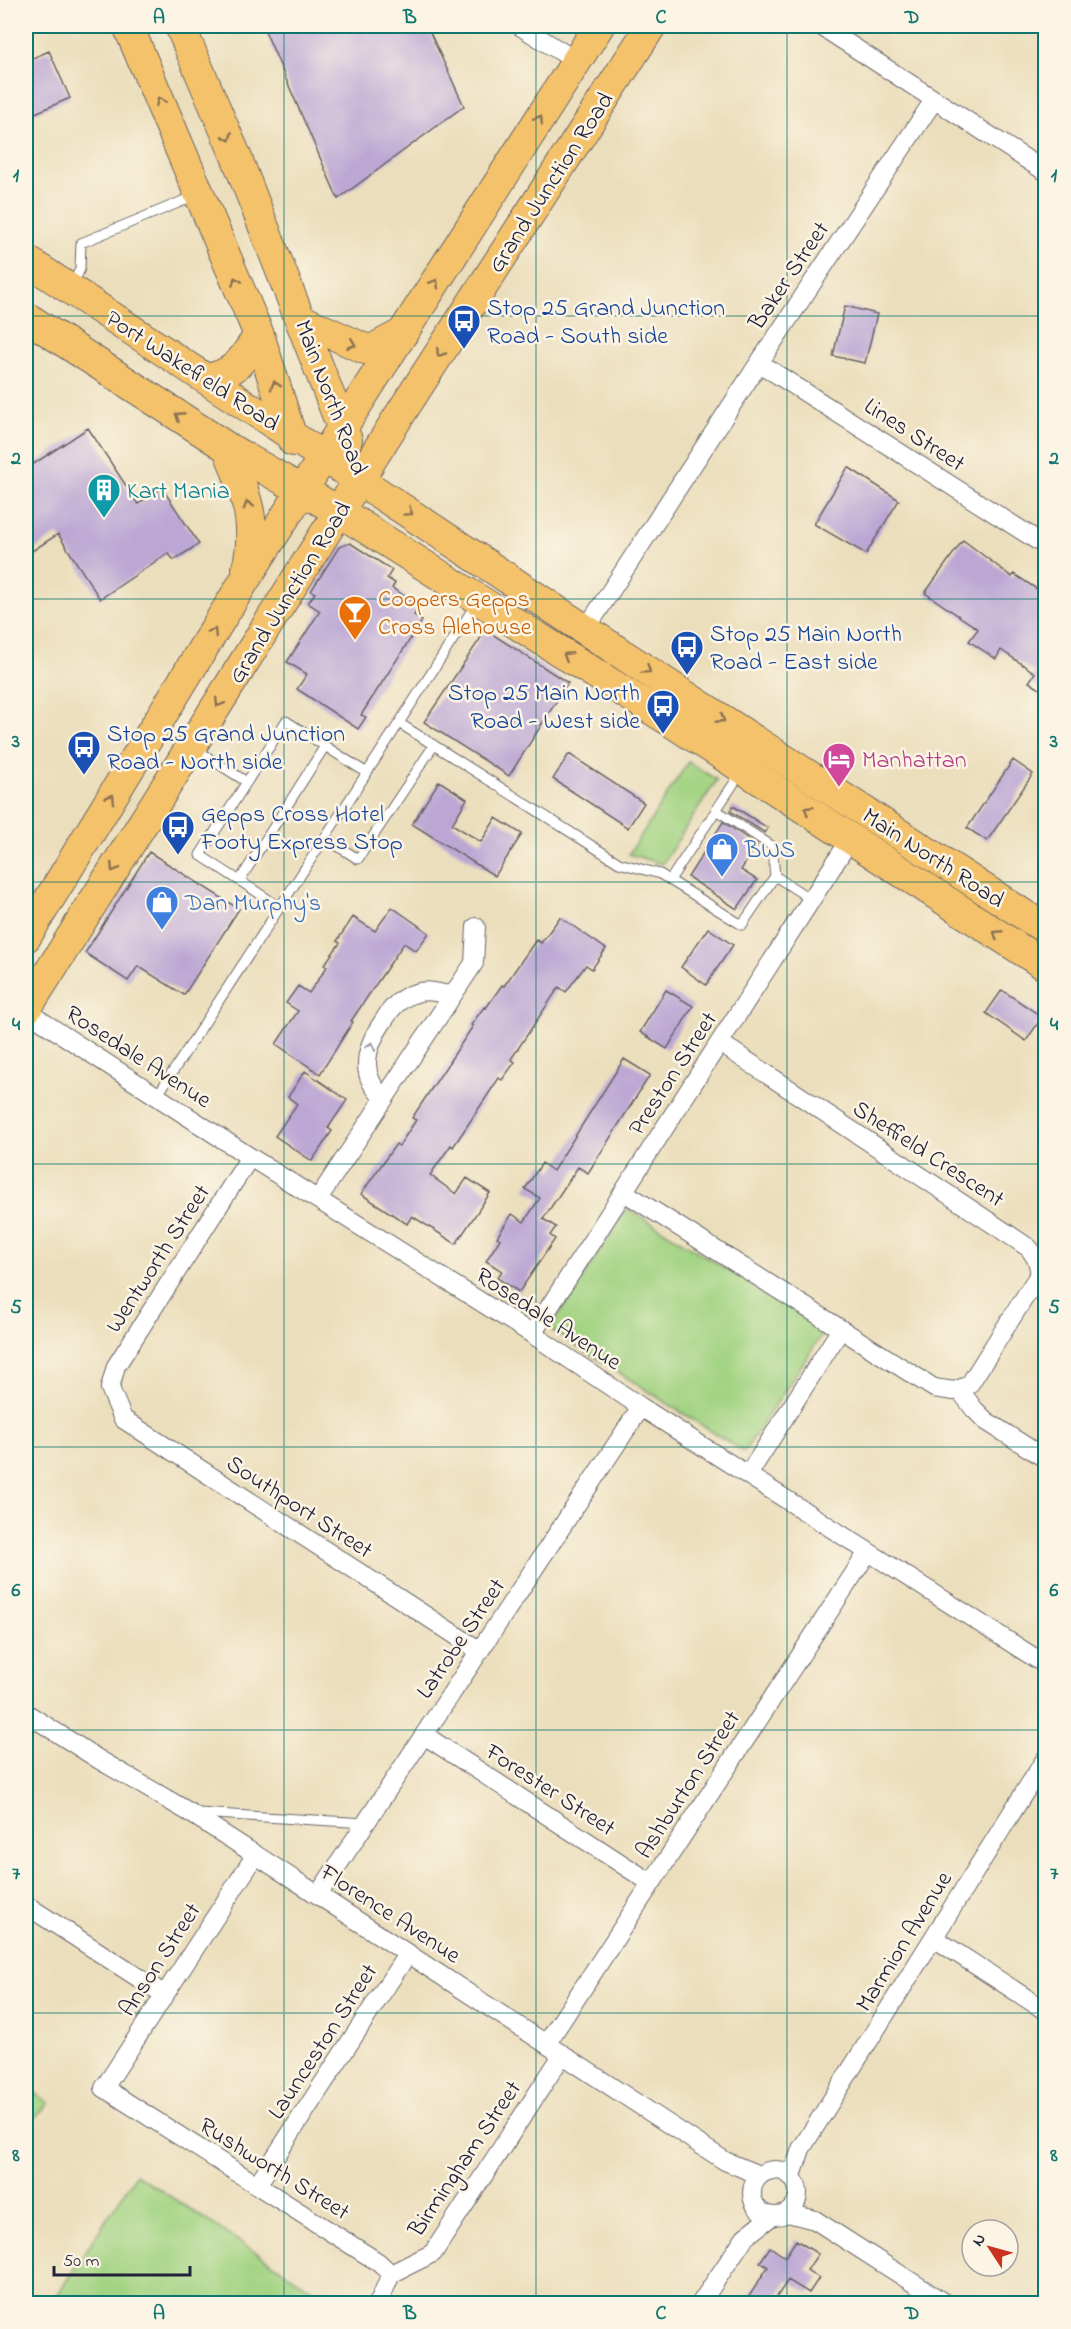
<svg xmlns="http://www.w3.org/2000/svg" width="1071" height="2329" viewBox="0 0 1071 2329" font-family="'Indie Flower',sans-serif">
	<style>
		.green { fill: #a2d382; stroke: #627a5e; stroke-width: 1.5 }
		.building { fill: #bca7d4 }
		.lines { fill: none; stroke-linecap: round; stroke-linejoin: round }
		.service-casing { stroke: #686468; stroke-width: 11 }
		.minor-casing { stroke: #686468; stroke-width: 20 }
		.trunk-casing { stroke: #686468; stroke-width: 32 }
		.service { stroke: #fff; stroke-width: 9 }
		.minor { stroke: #fff; stroke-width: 18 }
		.trunk { stroke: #f4c26a; stroke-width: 30 }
		.oneway { stroke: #8b7252 }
		.oneway2 { stroke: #9c9ca7 }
		.grid { fill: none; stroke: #0f766e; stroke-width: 1.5; stroke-opacity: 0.55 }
		.labels { text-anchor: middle; stroke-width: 5; stroke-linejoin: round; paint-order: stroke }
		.street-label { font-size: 24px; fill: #22223b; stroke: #fcf5e5 }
		.transit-label { font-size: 24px; fill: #164399; stroke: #fcf5e5; text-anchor: start }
		.culture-label { font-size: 24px; fill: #0d838f; stroke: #fcf5e5; text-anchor: start }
		.food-label { font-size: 24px; fill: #c56008; stroke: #fcf5e5; text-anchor: start }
		.hotel-label { font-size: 24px; fill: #b23c85; stroke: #fcf5e5; text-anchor: start }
		.shop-label { font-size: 24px; fill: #366cbe; stroke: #fcf5e5; text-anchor: start }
		.neatline { fill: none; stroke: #0f766e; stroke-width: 2 }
		.grid-label { font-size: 20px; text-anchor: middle; font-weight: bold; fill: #0f766e }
	</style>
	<rect width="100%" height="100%" fill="#fcf5e5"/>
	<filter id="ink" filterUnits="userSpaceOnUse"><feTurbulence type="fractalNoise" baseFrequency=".0167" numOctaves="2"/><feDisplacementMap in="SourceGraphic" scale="12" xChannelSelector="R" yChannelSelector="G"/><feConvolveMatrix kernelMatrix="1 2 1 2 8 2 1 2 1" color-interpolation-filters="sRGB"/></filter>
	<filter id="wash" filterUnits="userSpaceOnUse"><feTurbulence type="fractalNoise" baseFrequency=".008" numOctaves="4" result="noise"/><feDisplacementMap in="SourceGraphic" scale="24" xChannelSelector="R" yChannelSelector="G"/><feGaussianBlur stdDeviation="1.35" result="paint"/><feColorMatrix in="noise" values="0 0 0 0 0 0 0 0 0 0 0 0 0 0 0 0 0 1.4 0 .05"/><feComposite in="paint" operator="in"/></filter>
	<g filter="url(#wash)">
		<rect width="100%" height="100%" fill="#ebdebc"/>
		<path class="green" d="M688 762 717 780 662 864 629 854Z
			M627 1208 825 1330 744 1452 550 1329Z
			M26 2086 49 2103 26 2127Z
			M136 2174 315 2291 307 2303H52Z"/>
		<g id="blocks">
			<path class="building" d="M263 26H427L464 106 338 199Z
				M49 51 70 98 26 117V61Z
				M845 306 877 314 865 363 833 356Z
				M88 428 138 504 162 488 199 544 174 560 168 553 100 599 58 534 26 555V469Z
				M848 467 899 500 866 554 814 524Z
				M963 540 1012 577 1014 574 1046 595V693L1029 682 1035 673 1001 650 996 659 969 641 978 629 925 593Z
				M350 543 392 570 387 578 395 583 392 588 420 606 414 615 422 621 361 715 366 717 358 729 297 689 307 674 287 662 320 611 308 603 315 593 311 591 339 547Z
				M486 630 568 683 509 776 424 722Z
				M569 754 644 803 628 828 553 779Z
				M1013 760 1033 774 987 841 967 828Z
				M439 781 467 799 452 824 481 842 496 818 522 834 495 876 412 824Z
				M733 806 768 828 765 833 730 811Z
				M723 822 757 845 741 870 757 880 737 909 688 877Z
				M149 852 239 909 184 995 138 966 128 981 85 953Z
				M392 907 429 933 416 951 404 943 351 1021 353 1022 320 1074 276 1044 298 1011 286 1003 298 986 309 993 327 967 324 965 340 943 337 941 353 917 375 931Z
				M560 917 606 949 592 969 586 965 566 992 559 987 511 1059 515 1062 502 1080 499 1078 453 1147 451 1145 430 1175 456 1194 467 1178 490 1193 456 1244 412 1216 407 1224 361 1194 396 1144 399 1146 416 1120 412 1118 473 1026 471 1025 484 1007 486 1008 502 985 504 986 536 940 541 943Z
				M708 928 733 945 706 985 681 967Z
				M666 990 693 1006 667 1049 640 1032Z
				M1002 990 1042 1017 1026 1041 986 1013Z
				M624 1059 650 1075 588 1173 578 1167 543 1219 556 1227 550 1235 555 1239 519 1292 497 1278 502 1271 486 1261 500 1239 497 1237 512 1214 524 1222 540 1198 525 1189 542 1163 553 1171Z
				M305 1071 347 1100 328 1128 332 1131 312 1161 275 1136 297 1104 288 1097Z
				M796 2240 818 2254 807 2270 819 2278 809 2293 788 2280 772 2304H744L768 2267 760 2262 770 2247 785 2257Z"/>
		</g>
	</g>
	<g filter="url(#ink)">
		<use href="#blocks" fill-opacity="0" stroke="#686468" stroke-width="1.5"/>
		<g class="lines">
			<g class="service-casing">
				<path id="service" d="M73 284 80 269 81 243 195 196
					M399 723 619 863 660 874 742 925 775 876 772 846 716 810
					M193 748 247 782
					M367 773 286 721 200 855 280 907C346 806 410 705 476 604
					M325 838 358 859 434 745
					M775 876 812 900
					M240 880 325 746
					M670 880 742 771
					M157 1096 280 907
					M198 1813 366 1823"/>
			</g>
			<g class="minor-casing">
				<path id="minor" d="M520 26 576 61
					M821 26 1046 172
					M759 363 1046 546
					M586 629 759 363 934 100
					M26 1011 250 1157 532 1334 641 1407 1046 1665
					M384 1098C357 1074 366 1046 384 1020 392 1007 401 997 416 993 428 989 440 993 452 996
					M250 1157 116 1366 110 1388 123 1419 480 1651
					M624 1192 934 1388 954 1391 969 1385 1040 1273 1037 1260 1029 1248 720 1043
					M318 1199 474 963 476 927
					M532 1334 851 838
					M959 1389 974 1409 986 1421 1046 1459
					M748 1475 841 1329
					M26 1713 98 1759 189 1812 318 1895 725 2161 759 2175
					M424 1735 651 1883
					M255 1856 104 2088 378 2262 391 2274 378 2304
					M318 1895 641 1407
					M26 1905 165 1995
					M934 1938 1046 2011
					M547 2043 868 1552
					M752 2193a23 23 0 1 1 46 0a23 23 0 1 1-46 0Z
					M792 2176 801 2149 1046 1758
					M257 2185 408 1953
					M788 2213 815 2220 946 2304
					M391 2274 433 2253 563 2054
					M700 2304 745 2237 772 2216"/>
			</g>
			<g class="trunk-casing">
				<path id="trunk" d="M128 26 259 335 293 441
					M180 26 236 156 347 440
					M26 260 672 687 1046 929
					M26 317 228 448 340 512 670 721 1046 966
					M302 320 365 349H373L403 333
					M206 379C236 374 243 359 259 335
					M228 448C244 492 259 521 247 569
					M26 937 243 583 599 26
					M26 1009 397 419 651 26"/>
			</g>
			<use href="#service" class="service"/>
			<use href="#minor" class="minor"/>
			<use href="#trunk" class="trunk"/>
		</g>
		<defs><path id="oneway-chevron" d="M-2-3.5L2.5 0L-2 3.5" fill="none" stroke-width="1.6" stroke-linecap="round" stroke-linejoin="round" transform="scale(1.5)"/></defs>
		<g class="oneway">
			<use href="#oneway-chevron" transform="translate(160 101) rotate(-113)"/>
			<use href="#oneway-chevron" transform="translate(539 119) rotate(-58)"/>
			<use href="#oneway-chevron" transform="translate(228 137) rotate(67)"/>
			<use href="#oneway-chevron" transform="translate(236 281) rotate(-113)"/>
			<use href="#oneway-chevron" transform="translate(435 283) rotate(-58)"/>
			<use href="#oneway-chevron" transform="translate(352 344) rotate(22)"/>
			<use href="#oneway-chevron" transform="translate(440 353) rotate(123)"/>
			<use href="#oneway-chevron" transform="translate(275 385) rotate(-108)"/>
			<use href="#oneway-chevron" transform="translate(179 416) rotate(-147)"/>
			<use href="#oneway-chevron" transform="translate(248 505) rotate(-106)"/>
			<use href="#oneway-chevron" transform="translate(409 512) rotate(34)"/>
			<use href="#oneway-chevron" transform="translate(213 632) rotate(-58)"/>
			<use href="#oneway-chevron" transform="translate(567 656) rotate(-148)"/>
			<use href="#oneway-chevron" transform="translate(647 670) rotate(34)"/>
			<use href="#oneway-chevron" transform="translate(219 703) rotate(122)"/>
			<use href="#oneway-chevron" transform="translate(721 719) rotate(33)"/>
			<use href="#oneway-chevron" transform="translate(111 798) rotate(-58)"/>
			<use href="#oneway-chevron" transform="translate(808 810) rotate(-147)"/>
			<use href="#oneway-chevron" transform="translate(114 868) rotate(122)"/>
			<use href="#oneway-chevron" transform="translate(997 934) rotate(-147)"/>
		</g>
		<use class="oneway2" href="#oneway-chevron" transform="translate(371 1046) rotate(-71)"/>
	</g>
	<path class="grid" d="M284 26V2304M536 26V2304M787 26V2304M26 316H1046M26 599H1046M26 882H1046M26 1164H1046M26 1447H1046M26 1730H1046M26 2013H1046"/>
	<defs>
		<g id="bus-pin" transform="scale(1.725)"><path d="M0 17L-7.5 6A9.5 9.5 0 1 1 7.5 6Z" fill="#1a4fb4" stroke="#fcf5e5"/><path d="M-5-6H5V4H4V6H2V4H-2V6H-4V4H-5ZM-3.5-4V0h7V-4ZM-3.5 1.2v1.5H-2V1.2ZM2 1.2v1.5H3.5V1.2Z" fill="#fff"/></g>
		<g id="building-pin" transform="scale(1.725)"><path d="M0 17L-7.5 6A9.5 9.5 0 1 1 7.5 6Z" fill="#0f9aa8" stroke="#fcf5e5"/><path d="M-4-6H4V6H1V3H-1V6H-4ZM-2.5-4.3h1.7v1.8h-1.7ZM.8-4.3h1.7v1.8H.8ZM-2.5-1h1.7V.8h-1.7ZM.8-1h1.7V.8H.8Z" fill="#fff"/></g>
		<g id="bar-pin" transform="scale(1.725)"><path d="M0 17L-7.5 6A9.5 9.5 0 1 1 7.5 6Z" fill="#e8710a" stroke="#fcf5e5"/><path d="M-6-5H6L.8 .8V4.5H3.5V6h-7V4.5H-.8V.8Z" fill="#fff"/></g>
		<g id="hotel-pin" transform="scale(1.725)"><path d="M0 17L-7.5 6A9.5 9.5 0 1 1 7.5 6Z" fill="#d1479c" stroke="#fcf5e5"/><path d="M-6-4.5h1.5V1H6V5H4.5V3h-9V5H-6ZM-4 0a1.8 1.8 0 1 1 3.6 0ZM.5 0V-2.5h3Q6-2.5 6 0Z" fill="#fff"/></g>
		<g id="shop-pin" transform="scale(1.725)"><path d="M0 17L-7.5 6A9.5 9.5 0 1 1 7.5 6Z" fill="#3f7fe0" stroke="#fcf5e5"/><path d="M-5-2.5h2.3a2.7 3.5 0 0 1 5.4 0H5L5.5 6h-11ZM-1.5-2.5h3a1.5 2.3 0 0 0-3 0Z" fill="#fff"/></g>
	</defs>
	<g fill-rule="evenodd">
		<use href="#bus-pin" x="464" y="321"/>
		<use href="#building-pin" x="104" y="490"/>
		<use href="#bar-pin" x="355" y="612"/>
		<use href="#bus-pin" x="687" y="647"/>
		<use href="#bus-pin" x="663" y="706"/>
		<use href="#bus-pin" x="84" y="747"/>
		<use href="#hotel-pin" x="839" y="759"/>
		<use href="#bus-pin" x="178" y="827"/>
		<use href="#shop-pin" x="722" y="849"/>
		<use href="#shop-pin" x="162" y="902"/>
	</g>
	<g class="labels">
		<g class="street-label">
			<text transform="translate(550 182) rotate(-57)" y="8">Grand Junction Road</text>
			<text transform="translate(788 275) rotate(-56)" y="8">Baker Street</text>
			<text transform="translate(193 370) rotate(33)" y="8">Port Wakefield Road</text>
			<text transform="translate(332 397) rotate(69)" y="8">Main North Road</text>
			<text transform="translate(915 434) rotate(33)" y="8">Lines Street</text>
			<text transform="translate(289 592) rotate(-58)" y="8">Grand Junction Road</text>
			<text transform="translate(934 857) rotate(33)" y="8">Main North Road</text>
			<text transform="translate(139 1056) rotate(33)" y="8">Rosedale Avenue</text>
			<text transform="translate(672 1073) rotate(-57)" y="8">Preston Street</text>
			<text transform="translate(929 1153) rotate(33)" y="8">Sheffield Crescent</text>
			<text transform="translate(157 1258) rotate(-57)" y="8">Wentworth Street</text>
			<text transform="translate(549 1318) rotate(33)" y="8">Rosedale Avenue</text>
			<text transform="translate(300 1506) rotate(33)" y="8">Southport Street</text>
			<text transform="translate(460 1638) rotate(-56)" y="8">Latrobe Street</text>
			<text transform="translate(687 1784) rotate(-57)" y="8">Ashburton Street</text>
			<text transform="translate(551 1789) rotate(33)" y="8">Forester Street</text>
			<text transform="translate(391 1913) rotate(33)" y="8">Florence Avenue</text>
			<text transform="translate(903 1941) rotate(-58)" y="8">Marmion Avenue</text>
			<text transform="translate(159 1959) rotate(-57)" y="8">Anson Street</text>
			<text transform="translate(322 2041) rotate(-57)" y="8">Launceston Street</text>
			<text transform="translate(464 2158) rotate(-56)" y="8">Birmingham Street</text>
			<text transform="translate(275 2168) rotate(32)" y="8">Rushworth Street</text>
		</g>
		<g class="transit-label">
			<text x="487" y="315">Stop 25 Grand Junction<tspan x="487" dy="28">Road - South side</tspan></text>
			<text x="710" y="641">Stop 25 Main North<tspan x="710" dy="28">Road - East side</tspan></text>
			<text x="640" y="700" text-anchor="end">Stop 25 Main North<tspan x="640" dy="28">Road - West side</tspan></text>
			<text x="107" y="741">Stop 25 Grand Junction<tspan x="107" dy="28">Road - North side</tspan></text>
			<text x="201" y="821">Gepps Cross Hotel<tspan x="201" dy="28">Footy Express Stop</tspan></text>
		</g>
		<g class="culture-label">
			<text x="127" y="498">Kart Mania</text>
		</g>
		<g class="food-label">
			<text x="378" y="606">Coopers Gepps<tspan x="378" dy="28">Cross Alehouse</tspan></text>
		</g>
		<g class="hotel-label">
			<text x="862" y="767">Manhattan</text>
		</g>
		<g class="shop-label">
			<text x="745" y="857">BWS</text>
			<text x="185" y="910">Dan Murphy's</text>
		</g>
	</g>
	<rect width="1071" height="2329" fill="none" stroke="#fcf5e5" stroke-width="66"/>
	<g transform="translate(990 2248) rotate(306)"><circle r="28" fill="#fcf5e5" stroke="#a5a1a1" stroke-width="1.5"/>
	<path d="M0-4.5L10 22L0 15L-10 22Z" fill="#c8321e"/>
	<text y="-9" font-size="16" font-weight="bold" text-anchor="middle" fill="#22223b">N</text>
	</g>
	<path d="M54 2266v9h136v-9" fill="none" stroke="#22223b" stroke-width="3"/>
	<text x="63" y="2266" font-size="18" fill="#22223b" stroke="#fcf5e5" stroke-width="4.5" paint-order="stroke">50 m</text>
	<rect x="33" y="33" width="1005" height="2263" class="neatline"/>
	<g class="grid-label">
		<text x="159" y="23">A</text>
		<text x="410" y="23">B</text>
		<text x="661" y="23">C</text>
		<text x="912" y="23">D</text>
		<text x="16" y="181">1</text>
		<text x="1054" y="181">1</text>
		<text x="16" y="464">2</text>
		<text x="1054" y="464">2</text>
		<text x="16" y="747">3</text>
		<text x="1054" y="747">3</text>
		<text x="16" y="1030">4</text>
		<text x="1054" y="1030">4</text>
		<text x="16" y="1313">5</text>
		<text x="1054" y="1313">5</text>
		<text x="16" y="1596">6</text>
		<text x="1054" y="1596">6</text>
		<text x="16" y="1879">7</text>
		<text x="1054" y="1879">7</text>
		<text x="16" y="2161">8</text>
		<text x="1054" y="2161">8</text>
		<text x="159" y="2319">A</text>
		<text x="410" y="2319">B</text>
		<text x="661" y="2319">C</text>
		<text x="912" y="2319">D</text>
	</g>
</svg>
